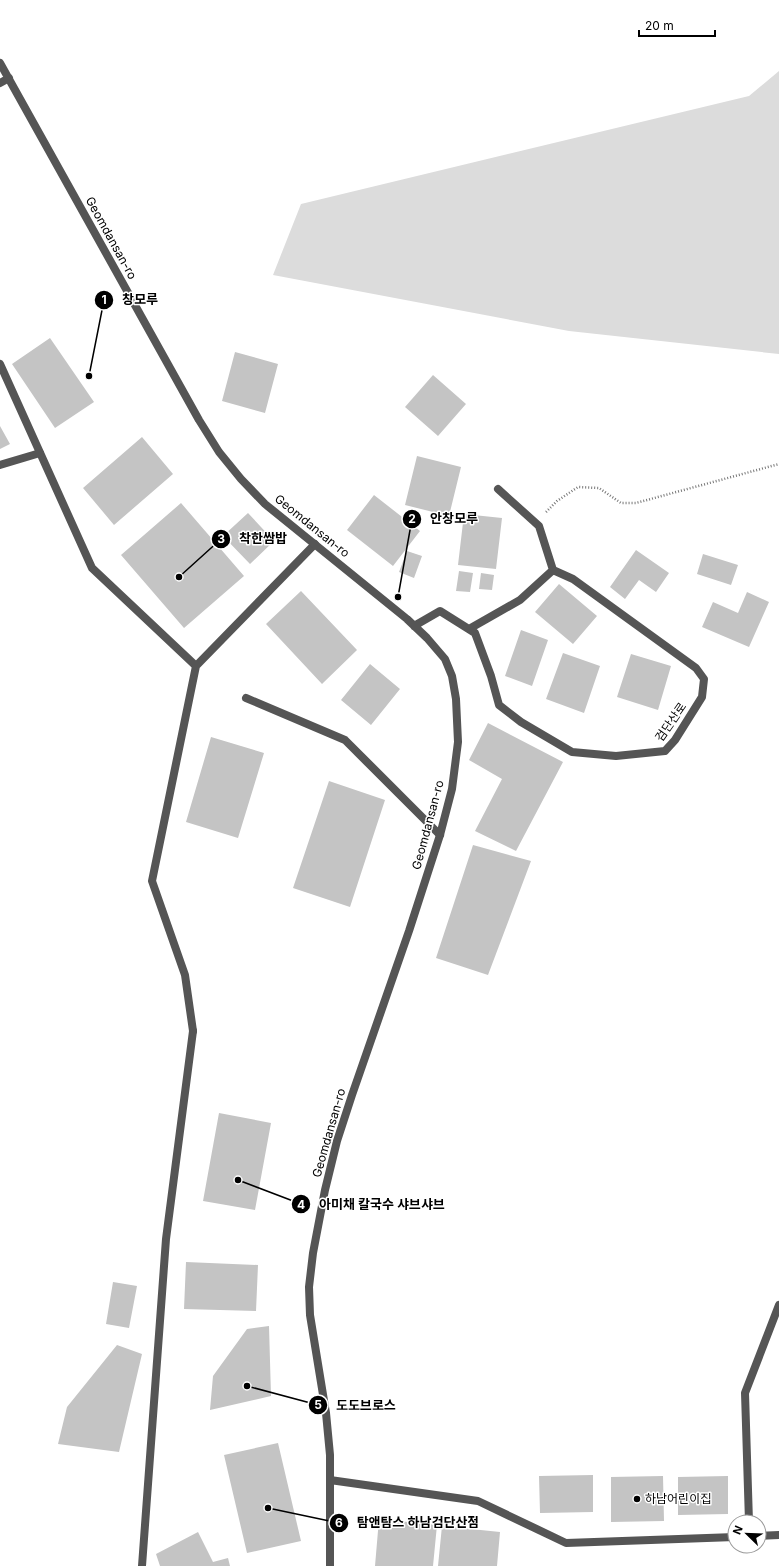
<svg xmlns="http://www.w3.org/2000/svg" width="779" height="1566" viewBox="0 0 779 1566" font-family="Inter,'Noto Sans KR',sans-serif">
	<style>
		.green { fill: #dcdcdc }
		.building { fill: #c4c4c4 }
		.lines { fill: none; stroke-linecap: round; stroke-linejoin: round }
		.path { stroke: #777; stroke-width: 2.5; stroke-dasharray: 1 2; stroke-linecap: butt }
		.service { stroke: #555; stroke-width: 8 }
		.minor { stroke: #555; stroke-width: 8 }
		.poi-dot { fill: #000; stroke: #fff; stroke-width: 1.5 }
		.labels { text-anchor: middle; stroke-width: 3; stroke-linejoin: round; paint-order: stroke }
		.street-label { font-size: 12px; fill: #000; stroke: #fff }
		.poi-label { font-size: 12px; fill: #000; stroke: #fff; text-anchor: start }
		.leader { fill: none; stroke: #000; stroke-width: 1.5 }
		.callout-dot { fill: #000; stroke: #fff; stroke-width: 1.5 }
		.mark-label { font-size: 12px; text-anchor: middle; font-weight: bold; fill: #fff }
		.callout-label { font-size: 13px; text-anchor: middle; font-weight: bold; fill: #000; stroke: #fff; stroke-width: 3; stroke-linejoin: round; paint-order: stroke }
	</style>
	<rect width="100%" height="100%" fill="#fff"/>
	<path class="green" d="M779 71V354L569 331 273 275 301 204 749 96Z"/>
	<path class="building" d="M50 338 94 402 55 428 12 364Z
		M235 352 278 364 265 413 222 401Z
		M433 375 466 404 438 436 405 407Z
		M0 426 10 444 0 449Z
		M142 437 173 474 114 525 83 488Z
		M417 456 461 467 449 516 405 505Z
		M374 495 420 531 393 566 347 530Z
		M181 503 244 576 184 628 121 555Z
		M248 513 274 541 250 564 223 536Z
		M464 514 502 518 496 569 458 565Z
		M636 550 669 573 656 592 639 580 625 599 610 587Z
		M407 551 422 556 414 578 399 572Z
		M703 554 738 565 731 585 697 574Z
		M459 571 473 573 470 592 456 591Z
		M481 573 494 575 492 590 479 589Z
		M559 584 597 616 573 644 535 612Z
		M301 591 357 650 322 684 266 624Z
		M747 592 769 602 749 647 702 627 713 602 738 613Z
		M521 630 548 640 532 686 505 676Z
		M563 653 600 666 584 713 546 699Z
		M631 654 671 666 658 710 617 697Z
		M370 664 400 689 371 725 341 700Z
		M488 723 563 762 516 851 475 831 502 779 469 760Z
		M211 737 264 753 238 838 186 822Z
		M329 781 385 800 350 907 293 888Z
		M473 845 531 861 488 975 436 958Z
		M219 1113 271 1123 255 1210 203 1201Z
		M186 1262 258 1265 256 1311 184 1309Z
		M113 1282 137 1286 129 1328 106 1324Z
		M269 1326 271 1396 210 1410 213 1376 247 1329Z
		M117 1345 142 1354 119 1452 58 1444 67 1407Z
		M278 1443 301 1541 247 1553 224 1455Z
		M593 1475V1512L540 1513 539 1476Z
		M663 1476 664 1521 611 1522V1477Z
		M728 1476V1514L678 1515V1477Z
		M379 1519 437 1525 433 1566H375Z
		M442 1526 500 1532 497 1566H438Z
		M198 1532 213 1562 228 1558 230 1566H160L156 1554Z"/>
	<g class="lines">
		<path class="path" d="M546 512 557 501 578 487 599 488 621 503H636L779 464"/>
		<path class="service" d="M0 364 92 568 196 666
			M246 698 345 740 440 835
			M193 1031 185 975 152 881 196 666 315 544
			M749 1522 745 1393 779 1305"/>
		<path class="minor" d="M0 63 199 420 219 452 241 479 265 504 407 619 427 638 445 659 452 676 456 699 458 742 452 789 440 835 409 931 352 1095 337 1141 325 1190 313 1253 309 1287 310 1315 326 1413 330 1455V1566
			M0 83 9 78
			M0 465 40 453
			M498 489 539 526 553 570
			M414 626 440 611 475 633 491 676 499 705 521 722 572 752 616 756 665 751 675 740 702 697 704 679 696 668 573 579 553 570 520 600 469 629
			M330 1480 478 1501 566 1543 735 1537
			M759 1536 779 1535
			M142 1566 166 1239 193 1031"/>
	</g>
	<circle class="poi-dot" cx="637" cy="1499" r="4"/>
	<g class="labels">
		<g class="street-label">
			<text transform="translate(111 238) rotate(61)" y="4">Geomdansan-ro</text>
			<text transform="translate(312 526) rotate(39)" y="4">Geomdansan-ro</text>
			<text transform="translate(671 722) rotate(-55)" y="4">검단산로</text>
			<text transform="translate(428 825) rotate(-75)" y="4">Geomdansan-ro</text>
			<text transform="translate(329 1133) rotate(-74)" y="4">Geomdansan-ro</text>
		</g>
		<g class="poi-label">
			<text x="645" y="1503">하남어린이집</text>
		</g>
	</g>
	<path class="leader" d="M89 376L104 300M398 597L412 519M179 577L221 539M238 1180L301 1204M247 1386L318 1405M268 1508L339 1523"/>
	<g class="callout-dot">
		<circle cx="89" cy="376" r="4"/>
		<circle cx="398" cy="597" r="4"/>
		<circle cx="179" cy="577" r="4"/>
		<circle cx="238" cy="1180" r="4"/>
		<circle cx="247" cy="1386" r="4"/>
		<circle cx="268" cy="1508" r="4"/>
		<circle cx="104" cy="300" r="10"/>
		<circle cx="412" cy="519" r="10"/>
		<circle cx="221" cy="539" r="10"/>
		<circle cx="301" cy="1204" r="10"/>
		<circle cx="318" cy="1405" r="10"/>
		<circle cx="339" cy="1523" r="10"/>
	</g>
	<g class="mark-label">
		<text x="104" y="304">1</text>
		<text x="412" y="523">2</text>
		<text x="221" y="543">3</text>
		<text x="301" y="1209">4</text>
		<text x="318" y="1409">5</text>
		<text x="339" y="1527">6</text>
	</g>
	<g class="callout-label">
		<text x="140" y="304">창모루</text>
		<text x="454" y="523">안창모루</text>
		<text x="263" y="543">착한쌈밥</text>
		<text x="382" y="1209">아미채 칼국수 샤브샤브</text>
		<text x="366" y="1410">도도브로스</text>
		<text x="418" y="1527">탐앤탐스 하남검단산점</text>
	</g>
	<g transform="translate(747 1534) rotate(293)"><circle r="19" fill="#ffffff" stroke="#999999"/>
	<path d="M0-3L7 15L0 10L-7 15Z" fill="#000000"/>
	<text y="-6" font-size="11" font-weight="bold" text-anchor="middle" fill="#000000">N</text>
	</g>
	<path d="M639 30v6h76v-6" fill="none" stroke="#000000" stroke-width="2"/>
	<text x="645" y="30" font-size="12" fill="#000000" stroke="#ffffff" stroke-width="3" paint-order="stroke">20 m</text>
</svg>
